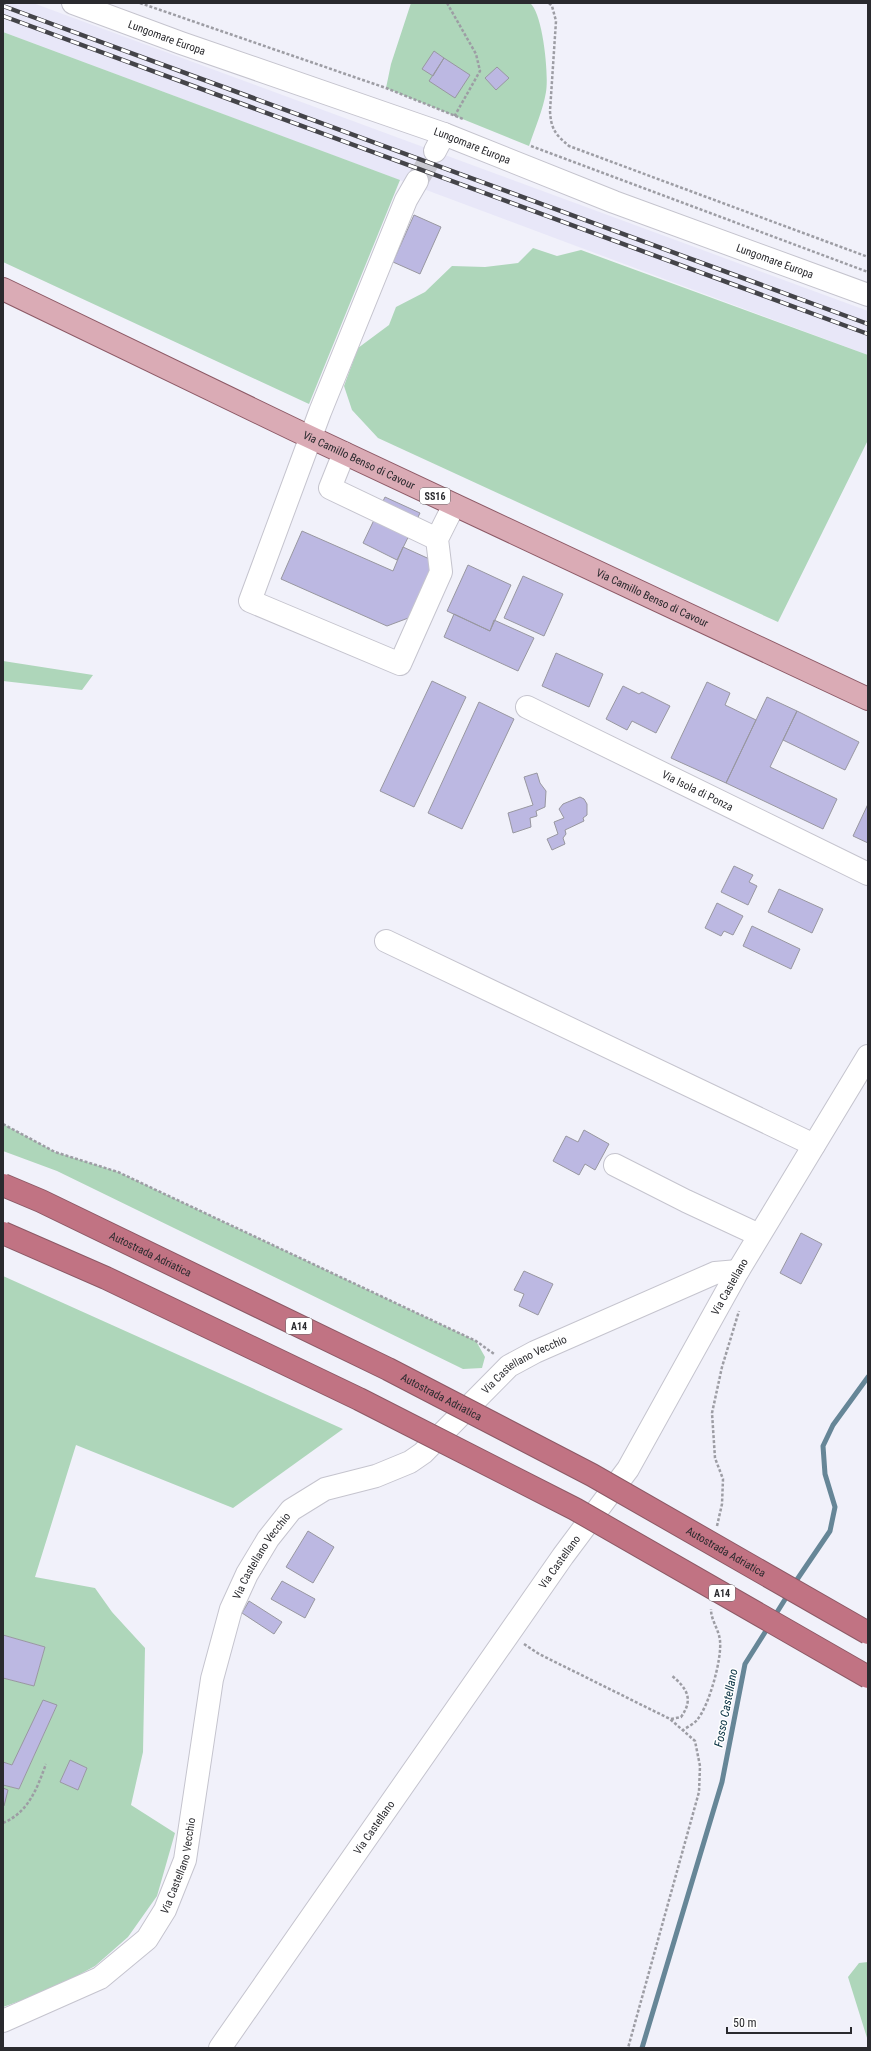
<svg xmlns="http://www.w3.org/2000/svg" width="871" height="2051" viewBox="0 0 871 2051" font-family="'Roboto Condensed',sans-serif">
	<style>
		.built { fill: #e8e7f8 }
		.green { fill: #aed6ba; fill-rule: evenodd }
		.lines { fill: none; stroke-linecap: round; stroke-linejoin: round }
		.stream { stroke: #668697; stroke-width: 5 }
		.building { fill: #bcb8e2; stroke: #9897a0 }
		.minor-tunnel { stroke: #c9c9d1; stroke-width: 22; stroke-dasharray: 22 11; stroke-linecap: butt }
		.minor-casing { stroke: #c5c4ce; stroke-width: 24 }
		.major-casing { stroke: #8c5965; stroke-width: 24 }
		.path { stroke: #9d9da4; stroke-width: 2.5; stroke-dasharray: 3 2; stroke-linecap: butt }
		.minor { stroke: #fff; stroke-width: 22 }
		.major { stroke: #daabb5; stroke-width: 22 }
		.rail-casing { stroke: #444449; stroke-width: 4.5 }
		.rail { stroke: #fff; stroke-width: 3; stroke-dasharray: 9; stroke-linecap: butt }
		.highway-bridge-casing { stroke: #8c5965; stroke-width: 24; stroke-linecap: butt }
		.highway-bridge { stroke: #c17383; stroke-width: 22 }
		.labels { text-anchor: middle; stroke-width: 3; stroke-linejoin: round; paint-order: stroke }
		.shield { fill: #fff; stroke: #6a6a6d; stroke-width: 1 }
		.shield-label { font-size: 10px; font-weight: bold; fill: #2a2a2e }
		.street-label { font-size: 11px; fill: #2a2a2e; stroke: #fff }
		.water-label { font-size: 12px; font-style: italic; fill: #073041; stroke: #fff }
	</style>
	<rect width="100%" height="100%" fill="#f1f1fa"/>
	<path class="built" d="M3 3H33L868 311V355L3 32Z"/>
	<path class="green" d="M411 3H530C543 13 549 76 546 92 543 110 535 128 529 146L386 88 391 64Z
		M3 32 400 180 309 404 3 262Z
		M533 248 557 256 581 250 868 355V440L778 622 378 438 352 410 344 386 358 348 389 325 396 307 425 292 452 266 485 267 518 263Z
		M3 661 93 675 82 690 3 681Z
		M3 1124 55 1152 118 1172 476 1341 485 1357 482 1368 463 1369 57 1171 3 1151Z
		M3 1276 343 1429 233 1508 76 1445 35 1577 95 1588 112 1612 145 1648 143 1752 131 1805 175 1833 157 1896 128 1937 95 1966 51 1990 3 2007V1806L8 1790 3 1788V1785L19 1789 57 1705 12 1765 3 1762V1678L34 1686 45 1647 3 1635ZM70 1761 87 1768 78 1790 60 1782Z
		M868 1962V2041L848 1977 859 1963Z"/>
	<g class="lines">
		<path class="stream" d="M794 1584 830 1531 835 1507 825 1474 823 1446 833 1425 868 1377
			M774 1617 789 1593
			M642 2048 722 1782 745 1664 769 1626"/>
	</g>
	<path class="building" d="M434 51 444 58 433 76 422 69Z
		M444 58 470 75 455 98 429 81Z
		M497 67 509 78 496 90 485 78Z
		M414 215 441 227 420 274 393 262Z
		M385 497 420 513 397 560 363 543Z
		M302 531 393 571 403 547 436 562 411 617 387 626 281 579Z
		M468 565 511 585 490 631 447 611Z
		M523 576 563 594 544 636 504 618Z
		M454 614 490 631 494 620 534 638 518 671 444 637Z
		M556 653 603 674 589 707 542 686Z
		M432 681 466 697 414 807 380 791Z
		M707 682 730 693 725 705 756 720 726 783 671 758Z
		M623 686 639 694 642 692 670 706 656 733 632 721 627 730 606 719Z
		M767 697 797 711 770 767 837 799 823 829 726 783Z
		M479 702 514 719 462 829 428 813Z
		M797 711 859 742 845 770 783 740Z
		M537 773 540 783 546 791 545 807 536 811 537 816 530 818 531 827 513 833 508 813 533 805 524 777Z
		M580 797 584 799 587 804V815L583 818 584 821 565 830 566 834 563 838 565 844 552 850 547 839 558 834 554 822 564 818 559 809 563 804Z
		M868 804V843L853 836Z
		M734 866 753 875 749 882 757 886 748 905 721 892Z
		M779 889 823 909 812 933 768 912Z
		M717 903 743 916 733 935 724 931 721 936 705 928Z
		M752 926 800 949 791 969 743 946Z
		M584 1130 609 1144 595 1170 585 1164 579 1175 553 1161 566 1136 578 1142Z
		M801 1233 822 1244 801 1284 780 1273Z
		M524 1271 553 1284 538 1315 519 1306 524 1294 514 1290Z
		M308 1531 334 1547 313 1583 286 1567Z
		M282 1581 315 1599 305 1618 271 1599Z
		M249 1601 282 1622 274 1634 242 1613Z
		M3 1635 45 1647 34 1686 3 1678Z
		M43 1700 57 1705 19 1789 3 1785V1762L12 1765Z
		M70 1760 87 1768 78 1790 60 1782Z
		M3 1788 8 1790 4 1806H3Z"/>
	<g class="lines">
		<path class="minor-tunnel" d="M417 181 435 151"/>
		<g class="minor-casing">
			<g id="minor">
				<path id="s1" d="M73 3 181 43 444 134 614 202 868 295"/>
				<path d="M435 151 444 134"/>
				<path d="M417 181 406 200 320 412 250 601 400 664 441 572 437 539 454 505"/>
				<path d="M344 453 330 488 437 539"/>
				<path id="s2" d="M527 707 868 874"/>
				<path d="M386 941 814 1145"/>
				<path d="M615 1165 686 1201 759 1235"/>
				<path id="s3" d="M3 2021 100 1978 147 1939 165 1910 185 1860 212 1679 231 1609 247 1574 268 1539 291 1510 325 1489 376 1476 410 1462 423 1453 509 1366 535 1352 715 1273 738 1271"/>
				<path id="s4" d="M220 2048 563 1556 628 1469 738 1271 868 1056"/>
			</g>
		</g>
		<g class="major-casing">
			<g id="major">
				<path id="s5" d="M3 289 295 430 868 699"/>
			</g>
		</g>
		<path class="path" d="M140 3 386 88 463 119
			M447 3 476 54 480 71 454 117
			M549 3 552 6 556 21 550 111C551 129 555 134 569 146L868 257
			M531 146 868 272
			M3 1124 55 1152 118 1172 476 1341 494 1354
			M717 1526 722 1504 723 1479 715 1458 712 1413 722 1367 739 1311
			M524 1644 539 1654 670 1719 695 1741 700 1766 699 1792 628 2048
			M671 1719 681 1717C694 1699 687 1688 671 1675
			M682 1731C687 1727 694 1724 697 1720 709 1706 722 1659 720 1641 719 1629 711 1621 711 1609
			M3 1823C29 1812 37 1788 46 1764"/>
		<use href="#minor" class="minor"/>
		<use href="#major" class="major"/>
		<g class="rail-casing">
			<path id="rail" d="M3 6 868 324
				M3 16 868 334"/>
		</g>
		<use href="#rail" class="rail"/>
		<g class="highway-bridge-casing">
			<g id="highway-bridge">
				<path id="s6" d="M3 1185 41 1201 388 1369 592 1475 868 1633"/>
				<path d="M3 1233 106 1278 359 1399 575 1509 868 1677"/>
			</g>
		</g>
		<use href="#highway-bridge" class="highway-bridge"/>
	</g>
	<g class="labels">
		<g class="shield">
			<rect x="420" y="488" width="30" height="16" rx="3"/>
			<rect x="286" y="1318" width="26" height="16" rx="3"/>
			<rect x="709" y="1585" width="26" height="16" rx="3"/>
		</g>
		<g class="shield-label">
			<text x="435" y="500">SS16</text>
			<text x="299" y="1330">A14</text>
			<text x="722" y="1597">A14</text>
		</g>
		<g class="street-label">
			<text dy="4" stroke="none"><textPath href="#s1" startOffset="100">Lungomare Europa</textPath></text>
			<text dy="4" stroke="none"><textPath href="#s1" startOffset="424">Lungomare Europa</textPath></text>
			<text dy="4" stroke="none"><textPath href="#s1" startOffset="748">Lungomare Europa</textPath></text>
			<text dy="4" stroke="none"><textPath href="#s5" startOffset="395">Via Camillo Benso di Cavour</textPath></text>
			<text dy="4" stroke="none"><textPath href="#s5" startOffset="719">Via Camillo Benso di Cavour</textPath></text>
			<text dy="4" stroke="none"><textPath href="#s2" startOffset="190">Via Isola di Ponza</textPath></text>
			<text dy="4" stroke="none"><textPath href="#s6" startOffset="163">Autostrada Adriatica</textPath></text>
			<text dy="4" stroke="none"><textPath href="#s4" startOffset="917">Via Castellano</textPath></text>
			<text dy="4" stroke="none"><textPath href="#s3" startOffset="908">Via Castellano Vecchio</textPath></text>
			<text dy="4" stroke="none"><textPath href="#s6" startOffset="487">Autostrada Adriatica</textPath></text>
			<text dy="4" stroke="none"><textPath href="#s6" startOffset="811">Autostrada Adriatica</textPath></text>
			<text dy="4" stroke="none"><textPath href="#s3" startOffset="572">Via Castellano Vecchio</textPath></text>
			<text dy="4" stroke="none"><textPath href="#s4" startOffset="593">Via Castellano</textPath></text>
			<text dy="4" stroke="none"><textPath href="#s4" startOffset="269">Via Castellano</textPath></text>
			<text dy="4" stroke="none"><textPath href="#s3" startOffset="248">Via Castellano Vecchio</textPath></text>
		</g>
		<g class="water-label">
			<text transform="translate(726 1708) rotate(-79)" y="4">Fosso Castellano</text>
		</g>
	</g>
	<rect width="871" height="2051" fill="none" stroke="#2a2a2e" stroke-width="8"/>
	<path d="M727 2027v6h124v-6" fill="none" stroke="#2a2a2e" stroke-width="2"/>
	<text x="733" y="2027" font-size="12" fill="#2a2a2e" stroke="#ffffff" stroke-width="3" paint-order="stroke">50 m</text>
</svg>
